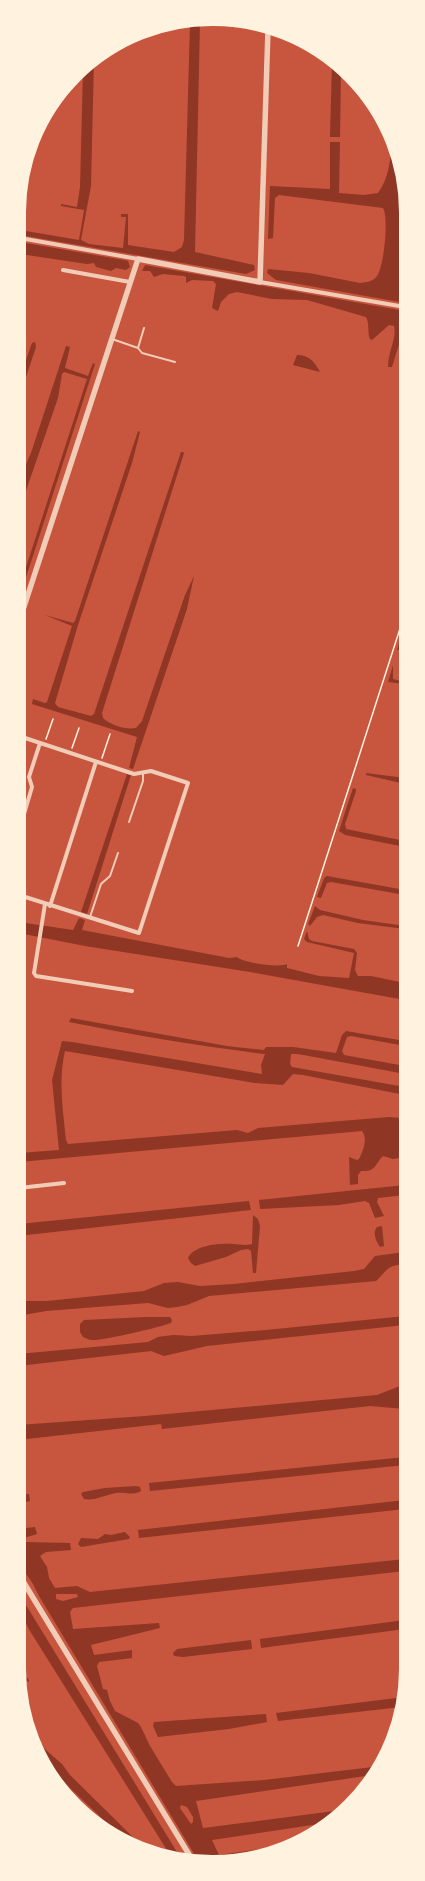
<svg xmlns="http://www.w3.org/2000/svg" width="425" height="1881" viewBox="0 0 425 1881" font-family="'Open Sans',sans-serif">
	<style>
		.water { fill: #8f3625; fill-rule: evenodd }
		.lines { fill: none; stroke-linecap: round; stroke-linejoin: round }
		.path { stroke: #fff3e0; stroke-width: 1.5 }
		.service { stroke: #f1ccb7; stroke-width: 2 }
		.minor { stroke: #f1ccb7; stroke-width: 4 }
		.tertiary { stroke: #f1ccb7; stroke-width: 5.5 }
		.rim { fill: none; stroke: #fff3e0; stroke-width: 2 }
	</style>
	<rect width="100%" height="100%" fill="#c8553d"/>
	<path class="water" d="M200 22 195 252 254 265 255 270 246 274 20 235V230L79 240 84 210 61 206V204L77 207 80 187 83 71 94 58 91 186 81 240 89 244 123 248 126 217H121V214H128V245L174 252 182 247 184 240 190 23Z
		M332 62 341 69 340 137H330Z
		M330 142H340L339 193 364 195 378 193C389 178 390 161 392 143L405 187V256L399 292 405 295V303L276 280 267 273 268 269 309 273 360 283C366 282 373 282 377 276 384 267 389 217 383 208L279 195 275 198 273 238 268 239 270 186 330 189Z
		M20 242 124 260 128 261 130 267 126 270 116 268 111 271 96 267 94 263 87 264 20 254Z
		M145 265 405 311V325L392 367H388C388 351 397 339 394 326L389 325 372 340 370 339C367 332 370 324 366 317L307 300 272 299 237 292 229 294 221 302 218 311 212 308 216 284 213 281 192 280 186 283V277L184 276 163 274 154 277 150 271H142Z
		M35 342 36 347 19 398V380L32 343Z
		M66 346 70 347 65 368 88 376 93 363 95 364 19 599V589L87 379 64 372 62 374 58 398 19 511C19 490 21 473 31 453Z
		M297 355C309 355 315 362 320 372L293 365Z
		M138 431 140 432 132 463 78 625 55 703 58 707 91 716 94 714 181 452H183L184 453 102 713 103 718C111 725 125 730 136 728L142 721 185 595 194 576 187 609 133 769 129 768 137 737 32 704 33 699 45 703 47 702 72 626 45 615 73 623 75 621Z
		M405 625V636L401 649 397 650Z
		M393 665V679L405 682V684L388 682Z
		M366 773 405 778V784L366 775Z
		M127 774 131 775 87 914 81 912Z
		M353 788 356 789V791L345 824 346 829 405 841V847L345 835 339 831Z
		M327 876 405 890V895L331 882 327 883 321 898 317 897 324 878Z
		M315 906 320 910 363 920 405 926V929L358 923 323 915 317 917 310 926 308 924Z
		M79 918 85 920 82 930 229 958 237 957C243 963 280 968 287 964V968L319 976 349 978 354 953 307 942 304 939 307 931 309 939 312 941 354 949 357 953 355 970 358 976H371L405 983V1000L250 972 85 946 19 933V922L73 930Z
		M71 1018 227 1046 264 1050 266 1047H293L336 1053 342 1035 346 1031 405 1041V1046L351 1036 347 1037 342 1051 344 1055 405 1066V1074L298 1054H291L290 1064 292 1067 405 1087V1095L303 1075 293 1074 283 1085 255 1083 65 1051C58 1080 63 1111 66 1140L68 1144 237 1130 248 1133 258 1128 389 1117 402 1118 405 1116V1157L393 1159 383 1156C374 1165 376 1172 361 1171L358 1175V1184L350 1185 349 1157 357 1160 359 1159C363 1151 368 1139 362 1131L19 1162V1153L59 1150 52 1080 62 1041 72 1042 262 1074 261 1065 265 1054C199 1046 134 1035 69 1022Z
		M405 1185V1195L378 1198 377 1202 384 1216 375 1218 369 1203 365 1201 339 1205 260 1209 259 1200Z
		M249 1201 251 1210 18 1236 19 1224Z
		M253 1215 258 1219 260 1226 256 1273H253L251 1251 248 1249 241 1250 226 1257 195 1266 191 1263 188 1258C194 1245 220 1243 233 1244 239 1244 245 1246 252 1244Z
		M382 1226 384 1246 380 1247C376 1241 372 1233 377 1227Z
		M405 1252V1265C387 1264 388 1270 376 1281L209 1296 187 1305 177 1307 168 1308 148 1303 46 1311 18 1316V1301H47L144 1291 164 1283 178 1282 200 1286 234 1284 354 1271 364 1269 375 1256Z
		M405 1316V1325L207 1346 164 1356 151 1351 18 1366V1354L148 1342 158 1337 173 1335 192 1336 266 1330Z
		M146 1317H170L172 1320 171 1323C161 1327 102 1341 92 1340 89 1340 86 1338 83 1337L80 1332V1324L84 1320Z
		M405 1384V1409L370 1406 162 1429 161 1424 18 1440V1425L145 1416 377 1395Z
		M405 1457V1465L150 1491 149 1483Z
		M136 1486 140 1487 141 1491C133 1496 125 1492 116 1493 105 1495 95 1501 84 1499L81 1494 83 1492 105 1488Z
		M29 1494 30 1501 18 1504V1495Z
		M405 1500V1509L139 1538 138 1530Z
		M35 1527 37 1534 24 1538 26 1542 70 1543 71 1550 46 1552 40 1556 47 1567 49 1578 55 1588 77 1586 90 1592 405 1559V1571L73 1608 70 1612 73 1629 159 1623 160 1628 91 1645 94 1655 132 1650V1658L99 1662 97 1666 103 1689 107 1690 110 1701 115 1711 138 1723 141 1727 150 1746 172 1782 176 1786 264 1780 381 1766 372 1775 196 1801 203 1828 342 1810 332 1822 212 1840 219 1855 288 1845 275 1853 199 1862 39 1596 33 1584 18 1562V1529ZM56 1594H77L78 1597 63 1601 56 1599ZM181 1805 187 1807 193 1817V1822L191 1824 180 1808Z
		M125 1532 130 1537 129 1539 81 1547 78 1544 81 1538 98 1539 105 1534 111 1535Z
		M18 1592 180 1857 170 1855 30 1631 18 1608Z
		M405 1620V1629L261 1648 260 1639Z
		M251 1640 252 1649 183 1657 174 1656 173 1653 177 1649Z
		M18 1666 29 1680V1682L20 1678Z
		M404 1697 401 1707 278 1721 276 1713Z
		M266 1714 267 1722 229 1729 158 1737 153 1726 154 1722Z
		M32 1738 62 1764 70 1775 143 1847 129 1844 49 1768 33 1743Z"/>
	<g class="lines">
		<path class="path" d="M19 726 24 711
			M46 739 53 719
			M72 748 79 728
			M102 758 110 734
			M298 946 405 613"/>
		<path class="service" d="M112 339 138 348 142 353 175 362
			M138 348 144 328
			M129 822 143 781V774
			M90 917 101 884 110 876 118 853"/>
		<path class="minor" d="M20 238 138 259
			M63 270 130 282
			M260 282 405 307
			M19 831 32 787 29 777 40 743
			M19 895 139 933 188 783 151 771 134 774 19 736
			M45 904 34 973 36 976 132 991
			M50 906 96 762
			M19 1188 64 1183"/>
		<path class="tertiary" d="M19 622 138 259 260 282 268 29
			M18 1573 193 1861"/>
	</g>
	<path d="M0 0H425V1881H0ZM212 25H213A187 187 0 0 1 400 212V1669A187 187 0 0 1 213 1856H212A187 187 0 0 1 25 1669V212A187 187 0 0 1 212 25Z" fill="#fff3e0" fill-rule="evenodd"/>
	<path class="rim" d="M212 25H213A187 187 0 0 1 400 212V1669A187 187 0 0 1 213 1856H212A187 187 0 0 1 25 1669V212A187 187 0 0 1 212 25Z"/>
</svg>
